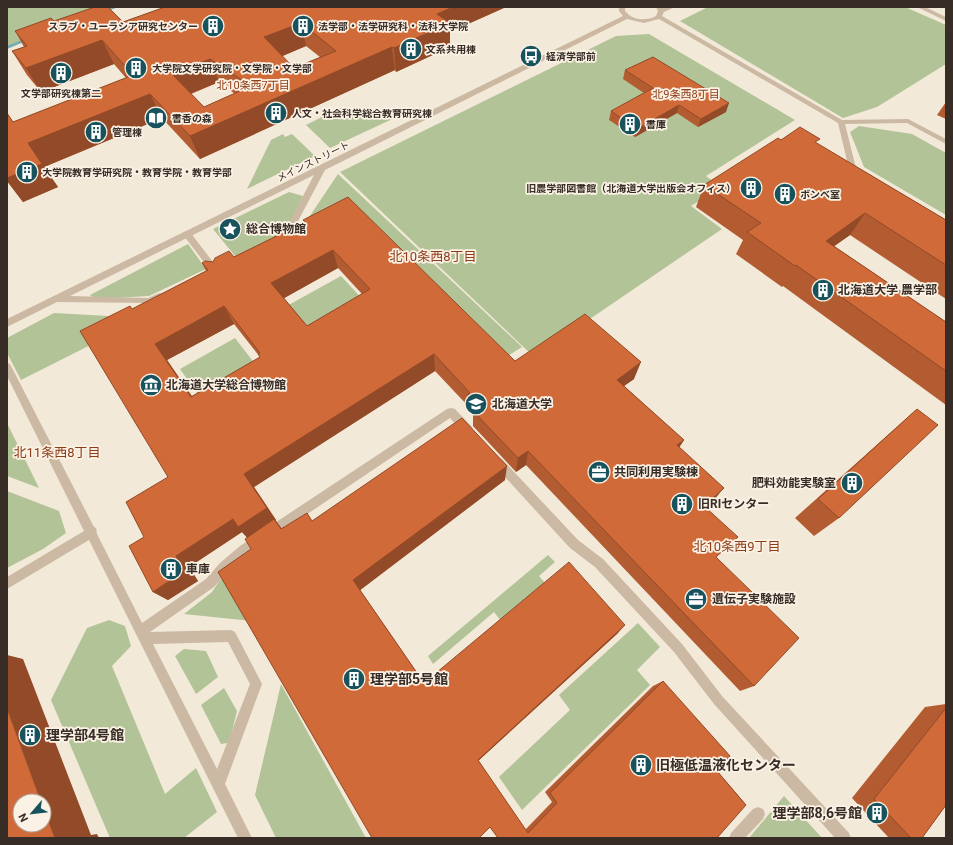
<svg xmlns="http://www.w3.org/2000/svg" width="953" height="845" viewBox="0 0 953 845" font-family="Roboto,'Noto Sans JP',sans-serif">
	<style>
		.green { fill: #b1c397 }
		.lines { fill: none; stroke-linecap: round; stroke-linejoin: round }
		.stream { fill: #75abb3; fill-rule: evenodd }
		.lane { fill: #ccb9a3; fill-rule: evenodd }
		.street { fill: #ccb9a3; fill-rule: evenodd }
		.wall { fill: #b35b31; fill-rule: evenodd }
		.shaded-wall { fill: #924a28 }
		.building { fill: #d06a39; stroke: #924a28; fill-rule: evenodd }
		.labels { text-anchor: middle; stroke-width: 3.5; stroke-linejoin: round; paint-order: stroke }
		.far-poi-label { font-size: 10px; font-weight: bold; fill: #372c26; stroke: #fbf2e5; text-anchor: start }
		.far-street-label { font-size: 10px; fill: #372c26; stroke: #fbf2e5 }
		.far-neighbourhood-label { font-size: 11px; fill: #8d3d18; stroke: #fbf2e5 }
		.poi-label { font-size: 12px; font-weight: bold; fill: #372c26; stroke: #fbf2e5; text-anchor: start }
		.neighbourhood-label { font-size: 13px; fill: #8d3d18; stroke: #fbf2e5 }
		.near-poi-label { font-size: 14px; font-weight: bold; fill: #372c26; stroke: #fbf2e5; text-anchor: start }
	</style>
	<rect width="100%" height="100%" fill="#f3e9d8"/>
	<path class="green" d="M7 7H117L7 47Z
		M708 7H905L946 25V64L877 107 843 118 680 21Z
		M649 34 795 120 706 176 721 187 691 206 722 229 534 357 340 172 616 36Z
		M340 108 399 116 330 148 306 125Z
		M859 126 912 134 946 153V215L864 167 850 132Z
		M283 134 285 137 292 134 315 156 247 189 271 140Z
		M338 174 522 347 498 362 352 216 285 253Z
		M289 192 303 196 281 241 240 262 213 229Z
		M188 244 206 269 149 296 95 299 90 295Z
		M341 276 404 344 313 341 285 307Z
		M54 313 144 318 21 380 7 353V338Z
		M235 338 262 373 244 461 180 369Z
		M7 423 39 488 7 476Z
		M7 491 59 511 66 533 43 549 7 568Z
		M257 554 252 621 184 614 212 592 220 580Z
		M548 555 555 562 539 576 545 583 501 621 494 612 433 664 428 656Z
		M109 620 125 626 131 646 112 666 165 794 196 768 217 812 184 838H110L51 700 87 628Z
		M638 623 660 647 637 670 650 685 522 810 499 777 570 710 559 695Z
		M184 649 206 651 218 677 196 694 175 656Z
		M281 684 366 838H276L255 795Z
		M224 688 237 711 230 739 227 743 221 744 201 705Z
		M784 796 822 838H749Z"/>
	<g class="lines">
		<path class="stream" d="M112 7H118L103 13 99 12Z
			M27 38 31 39 7 49V46Z"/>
		<path class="lane" d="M619 7H625V11C633 21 646 21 656 16L658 11 656 7 663 8 675 7 664 12 662 16 842 120 908 119 946 139V144L907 123 845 124 856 168 864 173 860 176 849 169 838 123 659 19 644 23 627 19 325 170 287 242 284 243 280 240 314 175 70 296 148 298 159 293 162 294 163 296 162 298 152 303 57 302 7 327V319L623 16 619 11Z
			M917 7H925L946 17V21Z
			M7 363 10 364 94 527 96 528 97 534 142 623 206 579 220 563 240 546 447 409 451 408 455 409 472 427 473 430 472 433C463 436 456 424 450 418L248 554 228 571 214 587 150 632 231 630 235 632 260 680 262 684 225 784 252 838H238L89 540 7 589V577L84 531 7 376ZM228 642 250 684 217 769 153 644Z
			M498 457 502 459 578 540 603 559 682 644 722 696 849 833 851 838H835L714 704 674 652 595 567 570 548 494 465 493 462 494 459Z
			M758 807 763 809 765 814 763 819 745 838H729L731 833 753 809Z"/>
		<path class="street" d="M187 231 190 232 219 270 220 272 219 274H213L184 236 183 234 184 232Z"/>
	</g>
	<path class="wall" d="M165 7H506L450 32V47L396 72 395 70 200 159 162 118 44 167 58 187 23 202 7 181V113L13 122 126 78 114 64 41 92 27 75 12 51 24 47 15 31 54 21 123 22ZM306 46 320 57 294 68 282 56ZM219 82 235 94 204 107 191 94Z
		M625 70 726 112 698 127 677 113 635 137 609 120 611 111 644 93 623 79Z
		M946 102V119L937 115Z
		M781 140 818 144 946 220V299L850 235 834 246 946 322V405L783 286 782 287 736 254 743 240 696 207 704 185Z
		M303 220 515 361 634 379 624 386 684 440 679 447 713 501 706 507 716 557 754 686 740 691 526 465 516 472 473 426V415L469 410V407L435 371 254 487 276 520V521L282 529 312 521 505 480 360 590 424 683 618 633 478 761 525 830 552 802 545 792 653 686 663 681 717 771 746 805 498 838 490 827 251 549 247 537 242 532 189 567 198 581 168 600 153 592 144 537 168 477 132 309 206 271 202 263 213 262 234 257 304 222ZM338 268 362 294 307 326 284 298ZM234 324 260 357 192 396 167 360Z
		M917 409 839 518 814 536 795 518 890 433Z
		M946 704V805L922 838H889L852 798 925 707Z"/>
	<path class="shaded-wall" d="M453 7H506L450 32V47L396 72 394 48 437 14Z
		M301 23 306 46 271 61 264 37Z
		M102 40 114 64 41 92 26 68Z
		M392 47 395 70 200 159 190 136Z
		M210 59 219 82 182 97 172 74Z
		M150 94 162 118 44 167 58 187 23 202 7 181V178L28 143Z
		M729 103 726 112 698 127 701 119Z
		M679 105 677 113 635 137 637 129Z
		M865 213 850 235 812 262 826 241Z
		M333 250 338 268 279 301 271 283Z
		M224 306 234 324 167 360 202 412 191 397 155 344Z
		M434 354 435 371 254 487 276 520V521L284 532 248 539 242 532 189 567 198 581 168 600 153 592 176 556 244 474Z
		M641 362 634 379 611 395 617 380Z
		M684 440 675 454 677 445Z
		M528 451 526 465 516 472 518 458Z
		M507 466 505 480 359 591 353 580Z
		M724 488 713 501 694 518 704 506Z
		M625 625 618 633 478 761V760Z
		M7 655 23 659 91 835 97 834 99 838H55L44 809V801H41L7 708Z"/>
	<path class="building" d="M95 7H108L123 22 165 7H453L437 14 450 23 394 48 392 47 190 136 150 94 28 143 42 164 7 178V113L13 122 133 75 102 40 26 68 12 51 27 46 15 31 51 18 54 21ZM301 23 336 51 294 68 264 37ZM210 59 251 86 204 107 172 74Z
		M653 57 729 103 701 119 679 105 637 129 611 111 653 88 625 70Z
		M800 127 820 139 815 142 946 220V265L865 213 826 241 946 322V371L796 265 795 266 747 232 761 223 704 185 778 138 781 140Z
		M348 197 515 361 585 314 641 362 617 380 684 440 677 445 724 488 704 506 738 537 716 557 799 638 754 686 528 451 518 458 473 411 480 407 468 394 470 393 434 354 244 474 267 508 238 527 233 519 176 556 184 571 153 592 129 546 144 537 126 502 168 477 80 331 130 306 132 309 208 270 202 263 205 261 213 262 215 258 229 251 234 257 305 222 303 220ZM333 250 370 289 307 326 271 283ZM224 306 260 353 258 354 260 357 191 397 155 344Z
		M917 409 938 425 839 518 818 499Z
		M462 418 507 466 353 580 424 683 569 562 625 625 478 760 528 833 557 803 550 793 663 681 730 756 717 771 746 805 717 838H498L490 827 479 838H372L218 572 251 549 245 539 274 519 281 529 307 513 312 521Z
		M7 708 41 801H20V825H44V809L55 838H7Z
		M946 708V805L922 838H911L874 799Z"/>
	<defs>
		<g id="building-disc" transform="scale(1.15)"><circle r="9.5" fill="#18525c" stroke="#fbf2e5"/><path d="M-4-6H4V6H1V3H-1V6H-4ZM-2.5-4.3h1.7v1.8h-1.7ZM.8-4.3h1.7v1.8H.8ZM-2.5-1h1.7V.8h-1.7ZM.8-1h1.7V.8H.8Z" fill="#fff"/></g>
		<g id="bus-disc" transform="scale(1.15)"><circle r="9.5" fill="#18525c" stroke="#fbf2e5"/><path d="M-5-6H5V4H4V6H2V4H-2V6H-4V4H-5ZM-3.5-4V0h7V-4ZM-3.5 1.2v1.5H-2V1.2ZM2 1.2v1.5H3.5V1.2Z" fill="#fff"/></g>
		<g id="library-disc" transform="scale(1.15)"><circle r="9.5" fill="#18525c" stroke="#fbf2e5"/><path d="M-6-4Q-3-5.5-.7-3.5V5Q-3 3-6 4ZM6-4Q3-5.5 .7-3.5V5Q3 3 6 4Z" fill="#fff"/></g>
		<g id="sight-disc" transform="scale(1.15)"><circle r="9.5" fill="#18525c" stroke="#fbf2e5"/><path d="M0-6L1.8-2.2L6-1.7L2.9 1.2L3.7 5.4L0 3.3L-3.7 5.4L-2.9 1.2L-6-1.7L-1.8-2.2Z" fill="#fff"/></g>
		<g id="museum-disc" transform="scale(1.15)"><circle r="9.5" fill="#18525c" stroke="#fbf2e5"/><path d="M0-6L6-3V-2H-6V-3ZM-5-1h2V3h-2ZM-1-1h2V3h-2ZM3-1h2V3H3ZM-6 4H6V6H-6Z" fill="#fff"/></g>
		<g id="university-disc" transform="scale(1.15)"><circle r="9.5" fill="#18525c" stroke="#fbf2e5"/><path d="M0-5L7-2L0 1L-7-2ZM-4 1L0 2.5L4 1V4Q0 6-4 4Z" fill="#fff"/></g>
		<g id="office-disc" transform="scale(1.15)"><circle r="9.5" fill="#18525c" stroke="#fbf2e5"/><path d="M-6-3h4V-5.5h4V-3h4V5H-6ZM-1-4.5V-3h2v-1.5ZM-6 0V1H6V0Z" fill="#fff"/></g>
	</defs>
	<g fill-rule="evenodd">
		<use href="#building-disc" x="213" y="26"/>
		<use href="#building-disc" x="303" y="26"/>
		<use href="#building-disc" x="411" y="49"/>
		<use href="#bus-disc" x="531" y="56"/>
		<use href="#building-disc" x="136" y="68"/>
		<use href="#building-disc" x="61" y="73"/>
		<use href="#building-disc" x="276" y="113"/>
		<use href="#library-disc" x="156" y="118"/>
		<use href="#building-disc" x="630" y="124"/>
		<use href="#building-disc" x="96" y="132"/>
		<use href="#building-disc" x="27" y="172"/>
		<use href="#building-disc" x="751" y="188"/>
		<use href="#building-disc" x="785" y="194"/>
		<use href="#sight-disc" x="230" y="229"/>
		<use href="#building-disc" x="823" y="290"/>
		<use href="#museum-disc" x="151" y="385"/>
		<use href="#university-disc" x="476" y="404"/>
		<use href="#office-disc" x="599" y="472"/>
		<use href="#building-disc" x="852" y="483"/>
		<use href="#building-disc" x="682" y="504"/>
		<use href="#building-disc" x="171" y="569"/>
		<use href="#office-disc" x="696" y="599"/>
		<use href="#building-disc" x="354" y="679"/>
		<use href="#building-disc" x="30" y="735"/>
		<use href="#building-disc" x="641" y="765"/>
		<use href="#building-disc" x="877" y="813"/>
	</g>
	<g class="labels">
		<g class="far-poi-label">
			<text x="198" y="30" text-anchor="end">スラブ・ユーラシア研究センター</text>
			<text x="318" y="30">法学部・法学研究科・法科大学院</text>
			<text x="426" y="53">文系共用棟</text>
			<text x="546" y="60">経済学部前</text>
			<text x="152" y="72">大学院文学研究院・文学院・文学部</text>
			<text x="61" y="97" text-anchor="middle">文学部研究棟第二</text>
			<text x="292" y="117">人文・社会科学総合教育研究棟</text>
			<text x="172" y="122">書香の森</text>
			<text x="646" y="128">書庫</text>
			<text x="112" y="136">管理棟</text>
			<text x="42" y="176">大学院教育学研究院・教育学院・教育学部</text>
			<text x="736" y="192" text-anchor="end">旧農学部図書館（北海道大学出版会オフィス）</text>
			<text x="800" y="198">ボンベ室</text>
		</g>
		<g class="far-street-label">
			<text transform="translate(313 161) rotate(-26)" y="4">メインストリート</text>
		</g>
		<g class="far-neighbourhood-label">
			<text x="253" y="89">北10条西7丁目</text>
			<text x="686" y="98">北9条西8丁目</text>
		</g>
		<g class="poi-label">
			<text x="246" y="233">総合博物館</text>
			<text x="838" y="294">北海道大学 農学部</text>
			<text x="166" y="389">北海道大学総合博物館</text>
			<text x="492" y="408">北海道大学</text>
			<text x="614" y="476">共同利用実験棟</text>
			<text x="836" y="487" text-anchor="end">肥料効能実験室</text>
			<text x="698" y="508">旧RIセンター</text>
			<text x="186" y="573">車庫</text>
			<text x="712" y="603">遺伝子実験施設</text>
		</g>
		<g class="neighbourhood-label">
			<text x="433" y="261">北10条西8丁目</text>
			<text x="57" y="457">北11条西8丁目</text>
			<text x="737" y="551">北10条西9丁目</text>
		</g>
		<g class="near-poi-label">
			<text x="370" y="684">理学部5号館</text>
			<text x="46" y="740">理学部4号館</text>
			<text x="656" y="770">旧極低温液化センター</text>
			<text x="862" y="818" text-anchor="end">理学部8,6号館</text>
		</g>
	</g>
	<rect width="953" height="845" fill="none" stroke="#372c26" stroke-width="16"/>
	<g transform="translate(32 813) rotate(242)"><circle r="19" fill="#fbf2e5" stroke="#ada399"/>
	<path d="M0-3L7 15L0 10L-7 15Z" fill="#18525c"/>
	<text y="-6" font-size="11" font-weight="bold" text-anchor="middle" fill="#372c26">N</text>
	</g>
</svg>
